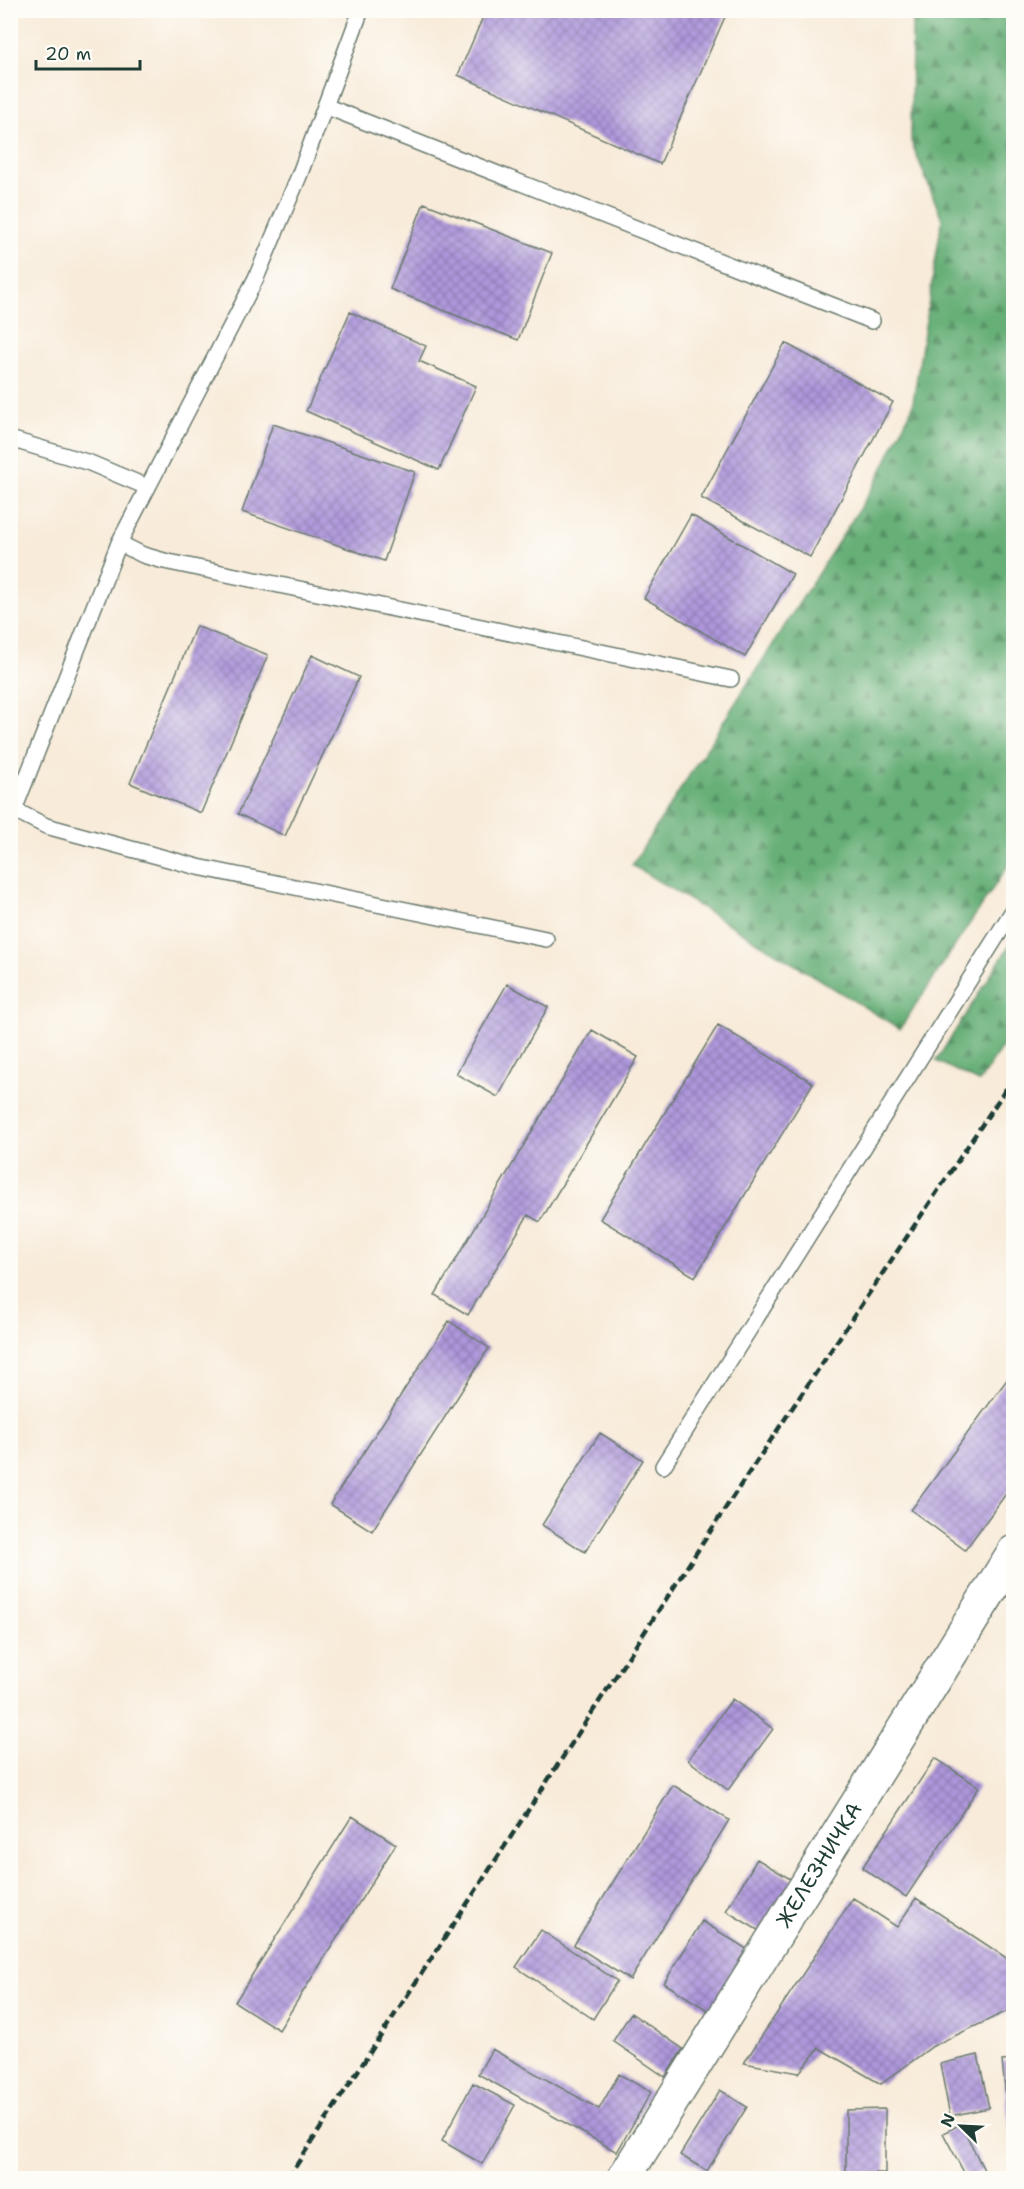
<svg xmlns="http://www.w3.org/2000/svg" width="1024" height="2189" viewBox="0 0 1024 2189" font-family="'Shantell Sans',sans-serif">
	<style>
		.forest { fill: url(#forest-firs); stroke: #427656; stroke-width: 1.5 }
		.building { fill: url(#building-cross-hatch) }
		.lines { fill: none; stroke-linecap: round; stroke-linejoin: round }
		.service-casing { stroke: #6b7a6e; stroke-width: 18 }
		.tertiary-casing { stroke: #6b7a6e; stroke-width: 36 }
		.service { stroke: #fff; stroke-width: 15 }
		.tertiary { stroke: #fff; stroke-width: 33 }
		.rail { stroke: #1f3d34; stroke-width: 4.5; stroke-dasharray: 9 4.5; stroke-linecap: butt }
		.labels { text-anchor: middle; stroke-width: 6; stroke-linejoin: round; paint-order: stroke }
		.street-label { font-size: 21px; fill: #1f3d34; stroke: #fdfcf7 }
	</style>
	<defs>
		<pattern id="forest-firs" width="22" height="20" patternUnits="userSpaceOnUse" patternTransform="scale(1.5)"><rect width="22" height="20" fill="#66af77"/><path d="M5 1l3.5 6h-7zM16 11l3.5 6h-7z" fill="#539062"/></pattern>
		<pattern id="building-cross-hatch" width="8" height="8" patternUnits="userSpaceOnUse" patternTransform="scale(1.5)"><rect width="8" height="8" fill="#ae97db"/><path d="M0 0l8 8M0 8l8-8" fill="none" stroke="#8d7cb2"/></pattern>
	</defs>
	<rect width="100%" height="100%" fill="#fdfcf7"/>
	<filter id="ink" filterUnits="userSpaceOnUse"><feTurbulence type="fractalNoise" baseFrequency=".0167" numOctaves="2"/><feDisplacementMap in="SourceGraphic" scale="12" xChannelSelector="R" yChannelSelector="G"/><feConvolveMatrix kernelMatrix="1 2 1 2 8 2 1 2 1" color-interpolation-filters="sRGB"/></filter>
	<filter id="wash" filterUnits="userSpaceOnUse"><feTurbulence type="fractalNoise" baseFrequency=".008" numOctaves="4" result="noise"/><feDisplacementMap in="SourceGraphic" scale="24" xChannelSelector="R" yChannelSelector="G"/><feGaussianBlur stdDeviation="1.35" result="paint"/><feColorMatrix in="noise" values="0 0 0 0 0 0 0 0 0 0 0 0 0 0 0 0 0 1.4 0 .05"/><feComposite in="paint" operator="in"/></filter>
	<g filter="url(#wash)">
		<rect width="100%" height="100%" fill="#f8ebd9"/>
		<path class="forest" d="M916 11H1013V858L900 1029 632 865 875 484 912 408 942 219 911 141 912 20Z
			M1013 940V1031L979 1082 936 1061Z"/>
		<g id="blocks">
			<path class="building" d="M486 10H728L660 164 458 75Z
				M424 203 552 253 518 340 390 289Z
				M350 312 426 346 419 361 476 386 439 470 306 411Z
				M785 343 893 402 810 557 701 498Z
				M273 424 415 472 384 561 242 512Z
				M691 515 793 574 745 657 644 598Z
				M196 626 268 655 201 813 130 783Z
				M312 655 359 677 285 836 238 814Z
				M507 984 548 1007 498 1097 456 1074Z
				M718 1025 813 1083 695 1277 600 1219Z
				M592 1030 638 1057 540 1222 528 1215 468 1315 435 1295Z
				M449 1321 489 1348 372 1531 330 1504Z
				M1014 1370V1483L965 1550 911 1510Z
				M600 1433 643 1460 585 1552 542 1525Z
				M732 1699 773 1729 728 1790 688 1760Z
				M935 1758 979 1787 906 1897 862 1868Z
				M673 1785 729 1820 630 1980 574 1945Z
				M352 1816 396 1844 279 2030 235 2002Z
				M757 1859 797 1883 766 1935 726 1911Z
				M853 1898 897 1927 916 1898 1014 1963V2008L933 2046 881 2084 819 2048 799 2073 744 2063Z
				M702 1921 750 1951 712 2013 664 1983Z
				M541 1930 617 1981 593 2019 516 1967Z
				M631 2013 683 2049 665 2077 613 2041Z
				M492 2049 599 2109 619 2074 651 2092 617 2152 478 2074Z
				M978 2055 989 2108 950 2116 940 2064Z
				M1014 2060V2153H1012L1002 2061Z
				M473 2083 515 2105 482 2164 442 2141Z
				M720 2090 747 2107 707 2171 680 2155Z
				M885 2109V2173H846V2110Z
				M961 2124 984 2170 967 2178 943 2133Z"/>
		</g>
	</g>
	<g filter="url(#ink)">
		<use href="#blocks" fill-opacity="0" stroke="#6b7a6e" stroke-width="1.5"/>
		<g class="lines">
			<g class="service-casing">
				<path id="service" d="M361 10 299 176 256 278 119 543 14 810 46 826 198 867 546 939
					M325 106 872 321
					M10 439 90 463 147 487
					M119 543 143 555 164 561 731 679
					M663 1466 1014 909"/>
			</g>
			<g class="tertiary-casing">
				<g id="tertiary">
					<path id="s1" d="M624 2178 1014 1552"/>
				</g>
			</g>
			<use href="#service" class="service"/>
			<use href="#tertiary" class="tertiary"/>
			<path class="rail" d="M288 2178 736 1492 1014 1077"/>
		</g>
	</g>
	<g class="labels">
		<g class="street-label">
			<text dy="7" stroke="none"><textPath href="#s1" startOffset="369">ЖЕЛЕЗНИЧКА</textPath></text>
		</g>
	</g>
	<rect width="1024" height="2189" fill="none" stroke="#fdfcf7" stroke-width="36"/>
	<g transform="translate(961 2126) rotate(294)" stroke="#fdfcf7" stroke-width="4.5" paint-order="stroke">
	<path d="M0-4.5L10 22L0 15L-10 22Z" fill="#1f3d34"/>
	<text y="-9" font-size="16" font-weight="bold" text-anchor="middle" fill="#1f3d34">N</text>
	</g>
	<path d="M36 60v9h104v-9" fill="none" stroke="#1f3d34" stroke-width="3"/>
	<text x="45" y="60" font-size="18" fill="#1f3d34" stroke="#fdfcf7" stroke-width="4.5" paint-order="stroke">20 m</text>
</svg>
